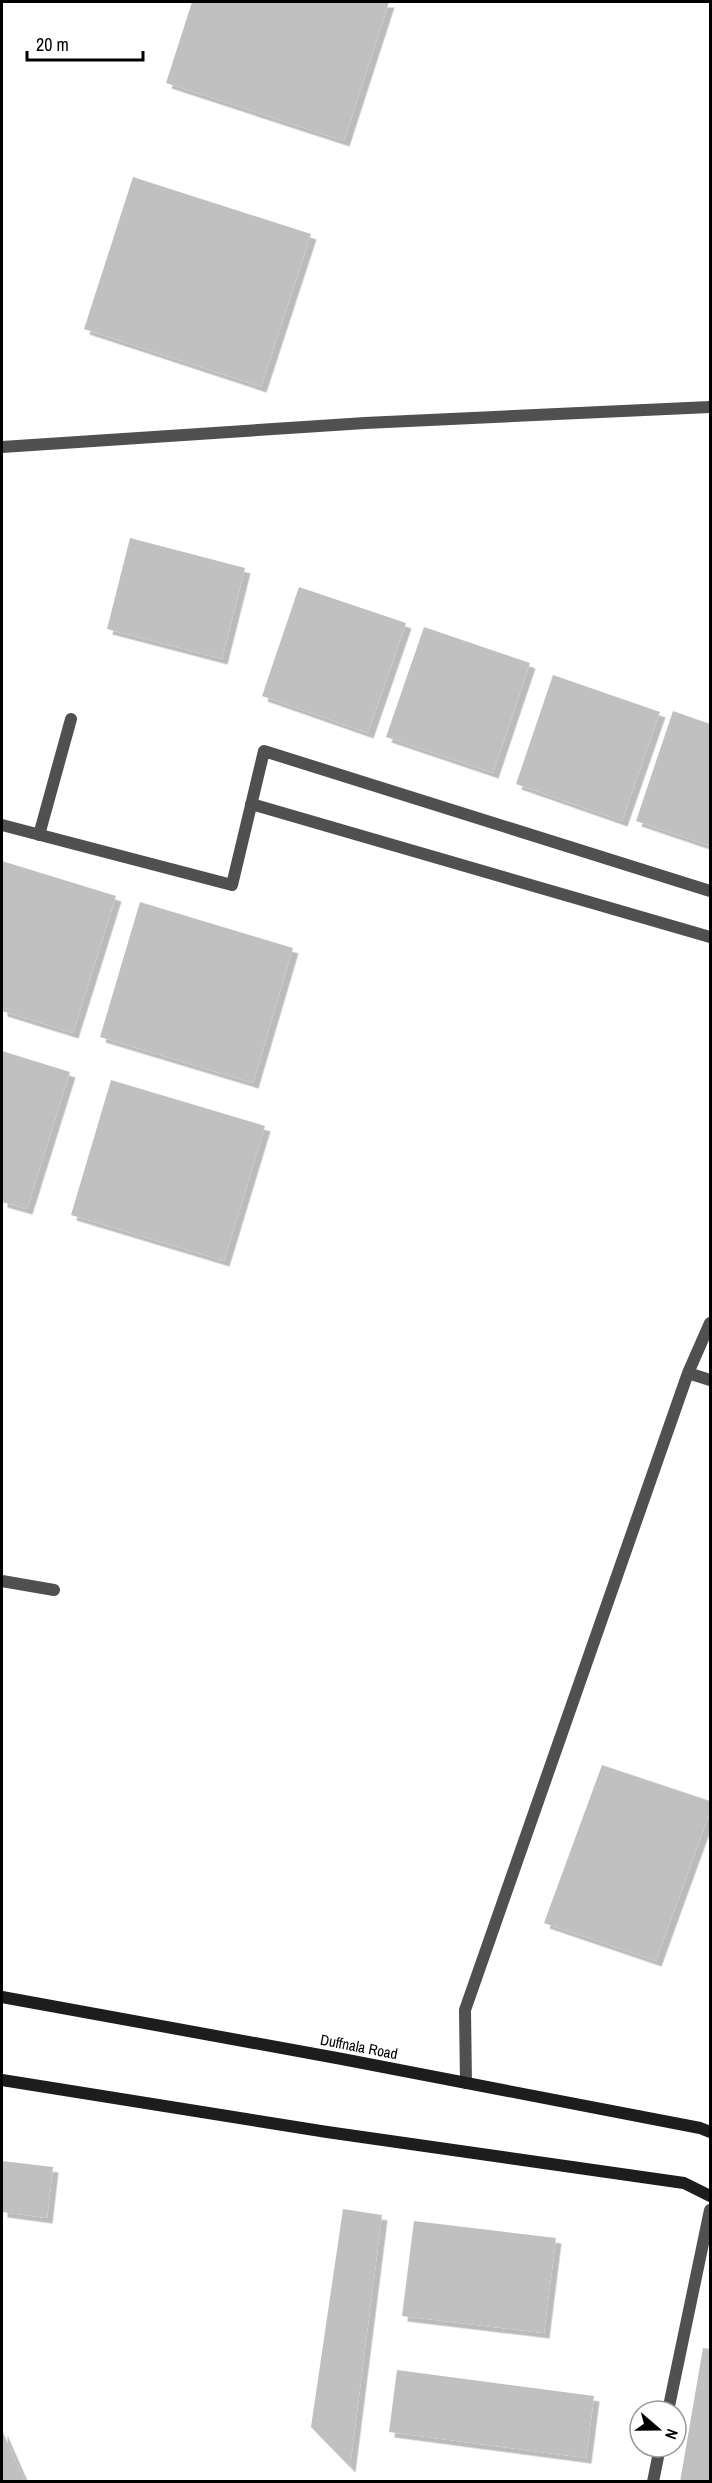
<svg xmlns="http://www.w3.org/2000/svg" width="712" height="2483" viewBox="0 0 712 2483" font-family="'Archivo Narrow',sans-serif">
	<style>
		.building { fill: #c0c0c0; filter: url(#shadow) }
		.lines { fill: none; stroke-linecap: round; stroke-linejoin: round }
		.minor { stroke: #505050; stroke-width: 12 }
		.tertiary { stroke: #505050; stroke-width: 12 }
		.secondary { stroke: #1d1d1d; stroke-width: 12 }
		.labels { text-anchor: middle; stroke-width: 5; stroke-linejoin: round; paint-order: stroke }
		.street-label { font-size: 15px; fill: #000; stroke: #fff }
	</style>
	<defs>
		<filter id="shadow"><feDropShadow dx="5.5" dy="5.5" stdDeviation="0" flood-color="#0004"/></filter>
	</defs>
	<rect width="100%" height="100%" fill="#fff"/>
	<path class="building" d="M192 2H389L344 141 166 83Z
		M133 177 311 234 261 387 84 329Z
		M130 538 245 568 222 659 107 629Z
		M299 587 406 623 368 733 262 696Z
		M424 627 530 663 493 773 386 737Z
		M553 675 660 712 622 821 516 784Z
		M673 711 710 724V846L636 821Z
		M2 861 116 896 73 1033 2 1011Z
		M140 902 293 948 253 1083 100 1037Z
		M2 1051 70 1072 27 1209 2 1202Z
		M111 1080 265 1126 224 1261 71 1215Z
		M602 1765 710 1801V1812L656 1961 544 1923Z
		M2 2161 53 2167 47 2218 2 2212Z
		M343 2209 382 2215 350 2467 311 2427Z
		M414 2221 556 2238 544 2333 402 2316Z
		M703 2348 710 2349V2482H680Z
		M397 2370 594 2396 586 2458 389 2432Z
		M2 2430 25 2482H2Z"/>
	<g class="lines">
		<path class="minor" d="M251 804 710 937
			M2 825 232 885 264 751 710 891
			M39 835 71 719
			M688 1373 710 1380
			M2 1581 54 1590
			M466 2083 465 2010 688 1373 710 1323
			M668 2411 710 2210
			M653 2482 660 2447"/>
		<path class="tertiary" d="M2 447 365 423 710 407"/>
		<path class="secondary" d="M2 1997 342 2059 700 2128 710 2132
			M2 2080 327 2132 684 2183 710 2196"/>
	</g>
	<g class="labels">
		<g class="street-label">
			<text transform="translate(359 2047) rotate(11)" y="5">Duffnala Road</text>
		</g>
	</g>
	<rect width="712" height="2483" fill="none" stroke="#000000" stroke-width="6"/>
	<g transform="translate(658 2429) rotate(110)"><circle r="28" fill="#ffffff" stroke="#999999" stroke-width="1.5"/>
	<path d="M0-4.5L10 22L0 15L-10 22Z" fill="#000000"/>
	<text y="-9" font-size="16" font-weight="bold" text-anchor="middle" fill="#000000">N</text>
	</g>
	<path d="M27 51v9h116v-9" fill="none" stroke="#000000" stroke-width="3"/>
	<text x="36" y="51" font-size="18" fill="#000000" stroke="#ffffff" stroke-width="4.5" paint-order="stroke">20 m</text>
</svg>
